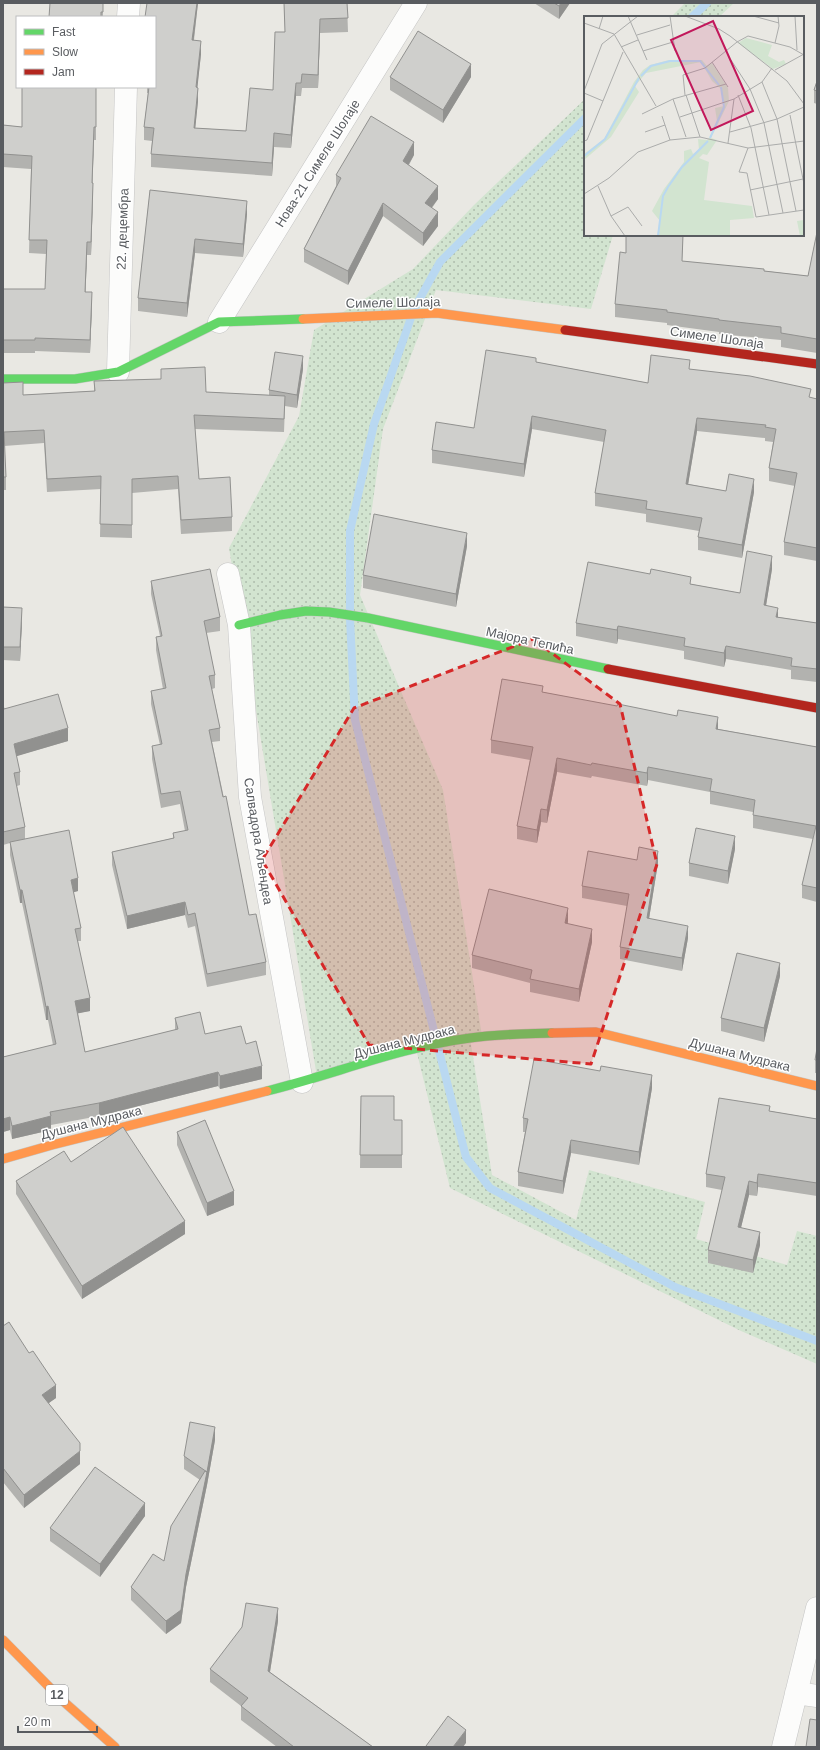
<svg xmlns="http://www.w3.org/2000/svg" width="820" height="1750" viewBox="0 0 820 1750" font-family="Arial,sans-serif">
	<style>
		.grass { fill: url(#grass-dots) }
		.lines { fill: none; stroke-linecap: round; stroke-linejoin: round }
		.stream { stroke: #b9d8f1; stroke-width: 8 }
		.street-casing { stroke: #c5c5c5; stroke-width: 23 }
		.fast-casing { stroke: #c5c5c3; stroke-width: 10 }
		.slow-casing { stroke: #c5c5c3; stroke-width: 10 }
		.jam-casing { stroke: #c5c5c3; stroke-width: 10 }
		.street { stroke: #fcfcfb; stroke-width: 22 }
		.fast { stroke: #63d668; stroke-width: 9 }
		.slow { stroke: #ff974d; stroke-width: 9 }
		.jam { stroke: #b3261e; stroke-width: 9 }
		.wall { fill: #b2b2af }
		.shaded-wall { fill: #91918f }
		.building { fill: #cfcfcc; stroke: #91918f }
		.marked { fill: #d62828; fill-opacity: 0.2; stroke: #d62828; stroke-width: 3; stroke-dasharray: 8 5; stroke-linejoin: round }
		.labels { text-anchor: middle; stroke-width: 3; stroke-linejoin: round; paint-order: stroke }
		.shield { fill: #fff; stroke: #8b8d90; stroke-width: 1 }
		.shield-label { font-size: 12px; font-weight: bold; fill: #595c60 }
		.street-label { font-size: 13px; fill: #595c60; stroke: #fff }
		.inset-river { fill: none; stroke: #b9d8f1; stroke-width: 2 }
		.inset-road { fill: none; stroke: #abacab; stroke-width: 1 }
		.view { fill: #c2185b; fill-opacity: 0.15; stroke: #c2185b; stroke-width: 2 }
		.inset-edge { fill: none; stroke: #595c60; stroke-width: 2 }
	</style>
	<defs>
		<pattern id="grass-dots" width="8" height="8" patternUnits="userSpaceOnUse"><rect width="8" height="8" fill="#d2e4d0"/><path d="M2 2h.1M6 6h.1" fill="none" stroke="#adbcac" stroke-width="1.8" stroke-linecap="round"/></pattern>
	</defs>
	<rect width="100%" height="100%" fill="#e9e8e3"/>
	<path class="grass" d="M685 3H734L719 17H671Z
		M585 99V235H613L591 309 436 290 383 429 360 595 443 790 482 1036 470 1038 492 1175 576 1220 589 1170 705 1202 696 1239 787 1265 797 1231 817 1236V1364L741 1331 450 1188 417 1053 317 1077 229 548 299 416 314 330 413 269 474 205Z"/>
	<g class="lines">
		<path class="stream" d="M692 17 707 3
			M585 118 440 262 414 309 374 424 350 531V619L355 720 466 1157 490 1188 675 1287 817 1341"/>
		<g class="street-casing">
			<path id="street" d="M128 17 129 3
				M219 322 416 3
				M118 372 126 87
				M228 574 239 625 250 797 302 1082
				M796 1693 817 1696
				M783 1747 817 1608"/>
		</g>
		<g class="fast-casing">
			<path id="fast" d="M3 379H75L118 372 219 322 303 319
				M239 625 280 615 306 611 329 612 368 618 608 669
				M267 1091C335 1074 401 1047 470 1038 497 1034 525 1034 552 1033"/>
		</g>
		<g class="slow-casing">
			<path id="slow" d="M303 319 437 313 565 330
				M552 1033 596 1032 817 1086
				M3 1159 52 1145 267 1091
				M3 1640 63 1701 115 1747"/>
		</g>
		<g class="jam-casing">
			<path id="jam" d="M565 330 817 364
				M608 669 817 708"/>
		</g>
		<use href="#street" class="street"/>
		<use href="#fast" class="fast"/>
		<use href="#slow" class="slow"/>
		<use href="#jam" class="jam"/>
	</g>
	<path class="wall" d="M103 3V17H49Z
		M147 3H198L194 40 201 54 197 88 198 101 195 128 246 131 273 90 285 32 284 3H347L348 32 320 33 318 88H302L301 96H296L291 148 274 147 272 176 151 167V154L152 141 144 140V127L148 93H147V87H155V17Z
		M534 3H570L559 19Z
		M390 77H471L443 123 390 90Z
		M817 81V104L814 103V90Z
		M96 87V140H94L92 183 93 196 91 255H87L85 292 92 305 90 353 35 351V353H3V289H45L46 254 29 253 31 169 3 167V125L22 127Z
		M414 155 409 165 438 199 432 208 438 226 423 246 383 216 348 285 304 262V249L336 186V175Z
		M150 190 247 214 243 257 195 253 187 317 138 311V298Z
		M817 232V353L781 347V340L719 334V332L667 325V323L615 317V304L626 253 683 235 682 261 808 276Z
		M536 362 648 383 690 369 817 399V561L784 555V542L795 486 769 481V468L773 442 765 441V438L697 431 688 484 726 491 754 492 742 558 698 550V537L699 531 646 522V514L595 506V493L604 442 532 429 524 477 432 463V450L474 428Z
		M161 369 206 392 269 395V390L303 369 297 408 285 406 284 432 195 429 199 479 232 517V531L181 534 178 489 132 493V538L100 537 101 489 47 492 44 443 4 446 6 477V490H3V383L23 395 94 391V381L161 379Z
		M467 546 456 607 363 588V575Z
		M772 569 766 605 778 617 817 623V682L791 679V670L726 659 724 667 684 659V651L618 639 617 644 576 636V623L650 574 691 584 740 593Z
		M151 581 220 617V631L206 633 215 675V688L212 689 220 728V741L212 742 249 915 266 962V975L207 987 195 926 188 928 185 915 127 929 112 865V852L173 838V833L185 831 180 804 161 808 152 759V746L160 745 151 704V691L163 689 156 650V637L160 636 151 594Z
		M3 607 22 622 20 661 3 660Z
		M543 692 718 729 817 747V902L802 898V885L813 839 753 828V812L710 804V792L648 780 647 786 592 776 591 778 557 772 547 823 541 822 537 843 517 839V826L530 760 491 753V740Z
		M3 705 4 709 68 741 16 756 20 772V785L17 786 25 827V839L78 891 73 892 81 928V941H78L90 1011 78 1013 85 1052 175 1030V1018L205 1034 246 1044 262 1079 220 1089 218 1086 99 1116 51 1125V1130L12 1139 10 1130 3 1132V1057L53 1045 48 1020H46L42 999 22 903H20L10 855V843L3 845Z
		M735 849 728 884 689 876V863Z
		M658 863 649 919 688 938 682 971 620 959V947L627 906 582 898V886Z
		M568 921V924L592 942 579 1002 530 992V983L472 968V955Z
		M780 976 764 1042 721 1031V1018Z
		M817 1048V1073H815V1060Z
		M652 1088 639 1165 571 1153 563 1194 518 1186V1172L525 1132H523V1118Z
		M361 1096 394 1120H402V1168H360Z
		M770 1111 817 1119V1196L758 1187 757 1196 749 1195 741 1227 760 1245 753 1273 708 1263V1250L722 1190 706 1187V1174Z
		M177 1132 234 1205 207 1216 177 1145Z
		M71 1162 185 1234 82 1299 16 1194V1181Z
		M3 1326 56 1398 48 1403 80 1464 24 1508 3 1482Z
		M215 1440 207 1485 186 1587 181 1623 166 1634 131 1600V1587L164 1561 200 1480 184 1469V1456Z
		M145 1516 100 1577 50 1541V1528Z
		M278 1621 270 1672 373 1747H277L241 1720V1706L210 1682V1669Z"/>
	<path class="shaded-wall" d="M197 3H198L192 53V40Z
		M561 3H570L559 19V6Z
		M320 19V33L318 88V75Z
		M201 41V54L196 101V87Z
		M471 64V77L443 123V110Z
		M296 83V96L291 148V135Z
		M198 88V101L194 141V128Z
		M94 127V140L92 196V183Z
		M274 133V147L272 176V163Z
		M414 142V155L403 174V161Z
		M93 183V196L91 255V242Z
		M438 186V199L425 216V203Z
		M247 201V214L243 257V244Z
		M383 203V216L348 285V271Z
		M438 212V226L423 246V233Z
		M195 239V253L187 317V303Z
		M87 242V255L85 305V292Z
		M92 292V305L90 353V340Z
		M303 356V369L297 408V395Z
		M532 416V429L524 477V464Z
		M697 418V431L686 497V484Z
		M754 479V492L742 558V545Z
		M467 533V546L456 607V594Z
		M772 556V569L764 618V605Z
		M22 608V622L20 661V647Z
		M778 608V621L776 617Z
		M618 626V639L617 644V630Z
		M726 646V659L724 667V653Z
		M718 717V730L716 729Z
		M68 728V741L14 757V744Z
		M557 758V772L547 823V810Z
		M648 767V780L647 786V773Z
		M541 809V822L537 843V830Z
		M735 836V849L728 884V871Z
		M658 851V863L647 931V918Z
		M78 878V891L71 893V880Z
		M20 890H22V903H20Z
		M185 902V915L127 929V916Z
		M568 908V921L565 936V923Z
		M688 926V938L682 971V958Z
		M592 929V942L579 1002V989Z
		M780 963V976L764 1042V1028Z
		M90 998V1011L75 1014V1001Z
		M48 1006V1020H46V1007Z
		M262 1066V1079L220 1089V1076Z
		M218 1072V1086L99 1116V1103Z
		M652 1075V1088L639 1165V1152Z
		M51 1116V1130L12 1139V1126Z
		M10 1117V1130L3 1132V1119Z
		M571 1140V1153L563 1194V1181Z
		M758 1174V1187L757 1196V1183Z
		M749 1181V1195L738 1240V1227Z
		M234 1191V1205L207 1216V1203Z
		M185 1221V1234L82 1299V1286Z
		M760 1232V1245L753 1273V1260Z
		M56 1385V1398L42 1408V1395Z
		M215 1427V1440L207 1485 186 1587 181 1623 166 1634V1621L186 1574Z
		M80 1451V1464L24 1508V1495Z
		M145 1503V1516L100 1577V1564Z
		M278 1608V1621L268 1684V1671Z
		M466 1730V1743L463 1747H453Z"/>
	<path class="building" d="M50 3H103V12H101V17H49Z
		M147 3H197L192 40 201 41 196 87 198 88 194 128 246 131 250 88 273 90 275 32H285L284 3H347L348 18 320 19 318 75 302 74 301 83H296L291 135 274 133 272 163 151 154 154 128 144 127 149 87H155V17H145Z
		M554 3H561L559 6Z
		M418 31 471 64 443 110 390 77Z
		M817 81V91L814 90Z
		M22 87H96V127H94L92 183H93L91 242H87L85 292H92L90 340 35 338V340H3V289H45L47 240H29L32 156 3 154V125L22 127Z
		M371 116 414 142 403 161 438 186 425 203 438 212 423 233 383 203 348 271 304 249 341 178 336 175Z
		M150 190 247 201 243 244 195 239 187 303 138 298Z
		M817 232V339L781 333V327L719 320V319L667 312V310L615 304 620 252 626 253V235H683L682 261 764 269V271L808 276Z
		M486 350 536 358V362L648 383 651 355 690 360 689 369 750 376 811 389 809 397 817 399V548L784 542 797 473 769 468 776 429 765 427 766 425 697 418 686 484 726 491 729 474 754 479 742 545 698 537 702 518 646 509 647 501 595 493 606 430 532 416 524 464 432 450 436 422 474 428Z
		M275 352 303 356 297 395 269 390Z
		M205 367 206 392 285 396 284 419 194 415 199 479 230 477 232 517 181 520 178 476 132 479V525L100 524 101 476 47 479 44 430 4 432 6 477H3V383L23 382V395L95 391 94 381 161 379V369Z
		M374 514 467 533 456 594 363 575Z
		M747 551 772 556 764 605 778 608 776 617 817 623V669L791 666 792 658 726 646 724 653 684 646 685 638 618 626 617 630 576 623 588 562 650 574 651 569 691 577 690 584 740 593Z
		M210 569 220 617 204 621 215 675 209 676 220 728 209 730 223 797 226 796 249 915 256 914 266 962 207 974 195 913 188 915 185 902 127 916 112 852 174 838 173 833 188 830 180 791 161 794 152 746 162 744 151 691 166 688 156 637 162 636 151 581Z
		M3 607 22 608 20 647H3Z
		M502 679 543 686 542 692 617 706 618 704 677 716 678 710 718 717 716 729 817 747V888L802 885 816 826 753 815 755 800 710 791 712 779 648 767 647 773 592 763 591 765 557 758 547 810 541 809 537 830 517 826 533 747 491 740Z
		M58 694 68 728 14 744 20 772 14 773 25 827 3 832V705L4 709Z
		M696 828 735 836 728 871 689 863Z
		M69 830 78 878 71 880 81 928 75 929 90 998 75 1001 85 1052 178 1029 175 1018 200 1012 205 1034 241 1026 246 1044 256 1041 262 1066 220 1076 218 1072 99 1103 50 1112 51 1116 12 1126 10 1117 3 1119V1057L56 1044 48 1006 46 1007 42 986 22 890H20L10 842Z
		M639 847 658 851 647 918 688 926 682 958 620 947 629 894 582 886 588 851 637 860Z
		M489 889 568 908 565 923 592 929 579 989 530 979 532 970 472 955Z
		M737 953 780 963 764 1028 721 1018Z
		M817 1048V1060H815Z
		M534 1059 600 1071 601 1066 652 1075 639 1152 571 1140 563 1181 518 1172 528 1119 523 1118Z
		M361 1096H394V1120H402V1155H360Z
		M719 1098 770 1106 769 1111 817 1119V1183L758 1174 757 1183 749 1181 738 1227 760 1232 753 1260 708 1250 725 1177 706 1174Z
		M205 1120 234 1191 207 1203 177 1132Z
		M123 1127 185 1221 82 1286 16 1181 64 1151 71 1162Z
		M9 1322 29 1353 33 1351 56 1385 42 1395 80 1443V1451L24 1495 3 1468V1326Z
		M190 1422 215 1427 207 1472 186 1574 181 1610 166 1621 131 1587 153 1554 164 1561 171 1526 205 1471 207 1472 184 1456Z
		M95 1467 145 1503 100 1564 50 1528Z
		M246 1603 278 1608 268 1671 373 1747H294L241 1706 248 1698 210 1669 242 1627Z
		M448 1716 466 1730 453 1747H428L426 1746Z
		M810 1719 817 1720V1747H806Z"/>
	<path class="marked" d="M533 639 620 704 657 864 591 1064 369 1045 262 860 354 708Z"/>
	<g class="labels">
		<rect class="shield" x="46" y="1685" width="22" height="20" rx="3"/>
		<g class="shield-label">
			<text x="57" y="1699">12</text>
		</g>
		<g class="street-label">
			<text transform="translate(317 163) rotate(-58)" y="5">Нова-21 Симеле Шолаје</text>
			<text transform="translate(122 229) rotate(-88)" y="5">22. децембра</text>
			<text transform="translate(393 302) rotate(-1)" y="5">Симеле Шолаја</text>
			<text transform="translate(717 337) rotate(8)" y="5">Симеле Шолаја</text>
			<text transform="translate(530 640) rotate(12)" y="5">Мајора Тепића</text>
			<text transform="translate(259 841) rotate(81)" y="5">Салвадора Аљендеа</text>
			<text transform="translate(404 1041) rotate(-14)" y="5">Душана Мудрака</text>
			<text transform="translate(740 1054) rotate(14)" y="5">Душана Мудрака</text>
			<text transform="translate(91 1122) rotate(-14)" y="5">Душана Мудрака</text>
		</g>
	</g>
	<g transform="translate(584 16)">
		<rect width="220" height="220" fill="#e9e8e3"/>
		<path d="M162 22 188 29 184 40 195 46 200 44 202 48 189 53 154 27ZM85 44H118L123 50 128 47 144 72 145 85 127 122 133 124 123 139 119 138 115 142 125 146 120 184 168 190 170 202 146 204V220H73L76 205 68 195 80 173 100 146V135L107 133 109 138 115 134 114 123 123 124 126 121 133 105 131 92 140 90 137 73 128 65 117 46 62 57 51 70 55 76 27 121 0 144V138L20 123 50 66 59 54 66 49Z" fill="#d2e4d0"/>
		<path d="M220 204V220H216L213 205Z" fill="#d2e4d0"/>
		<path class="inset-river" d="M57 60 67 50 86 45H116L135 69M126 122 140 91 137 71M0 140 21 123 55 62M74 220 79 180 84 171 98 151 124 125"/>
		<path class="inset-road" d="M44 0 63 44M86 0 91 35M101 0 135 13 146 20 203 65 220 88M169 0 195 7M211 0 213 34M0 7 30 18 72 90M15 13 19 0M53 19 86 9M153 26 164 20 206 31 220 39M191 27 195 10 194 0M37 31 54 24M59 35 89 26M147 44 166 73 180 107 199 197M128 46 144 71M191 54 220 38M178 66 193 103 212 195M0 75 18 28 54 0M0 77 19 85M101 79 99 59 121 52 153 26M102 79 116 121M154 79 167 112 185 199M89 83 102 121M58 98 89 83 142 68M206 99 220 168M78 100 86 124M96 101 150 83 178 66 188 52M61 116 81 109M146 116 193 103 220 91M0 125 3 124 39 36M144 127 150 83M164 132 155 156 163 157 172 201 220 194M14 170 27 200 41 220M166 174 219 163M0 178 25 162 54 136 86 124 116 121 164 132 220 125M27 200 44 191 58 210"/>
		<path class="view" d="M129 5 169 95 127 114 87 24Z"/>
		<rect width="220" height="220" class="inset-edge"/>
	</g>
	<rect width="820" height="1750" fill="none" stroke="#595c60" stroke-width="8"/>
	<rect x="16" y="16" width="140" height="72" fill="#ffffff" stroke="#bdbebf"/>
	<rect x="24" y="29" width="20" height="6" fill="#63d668" stroke="#bdbebf"/>
	<text x="52" y="36" font-size="12" fill="#595c60">Fast</text>
	<rect x="24" y="49" width="20" height="6" fill="#ff974d" stroke="#bdbebf"/>
	<text x="52" y="56" font-size="12" fill="#595c60">Slow</text>
	<rect x="24" y="69" width="20" height="6" fill="#b3261e" stroke="#bdbebf"/>
	<text x="52" y="76" font-size="12" fill="#595c60">Jam</text>
	<path d="M18 1726v6h79v-6" fill="none" stroke="#595c60" stroke-width="2"/>
	<text x="24" y="1726" font-size="12" fill="#595c60" stroke="#ffffff" stroke-width="3" paint-order="stroke">20 m</text>
</svg>
